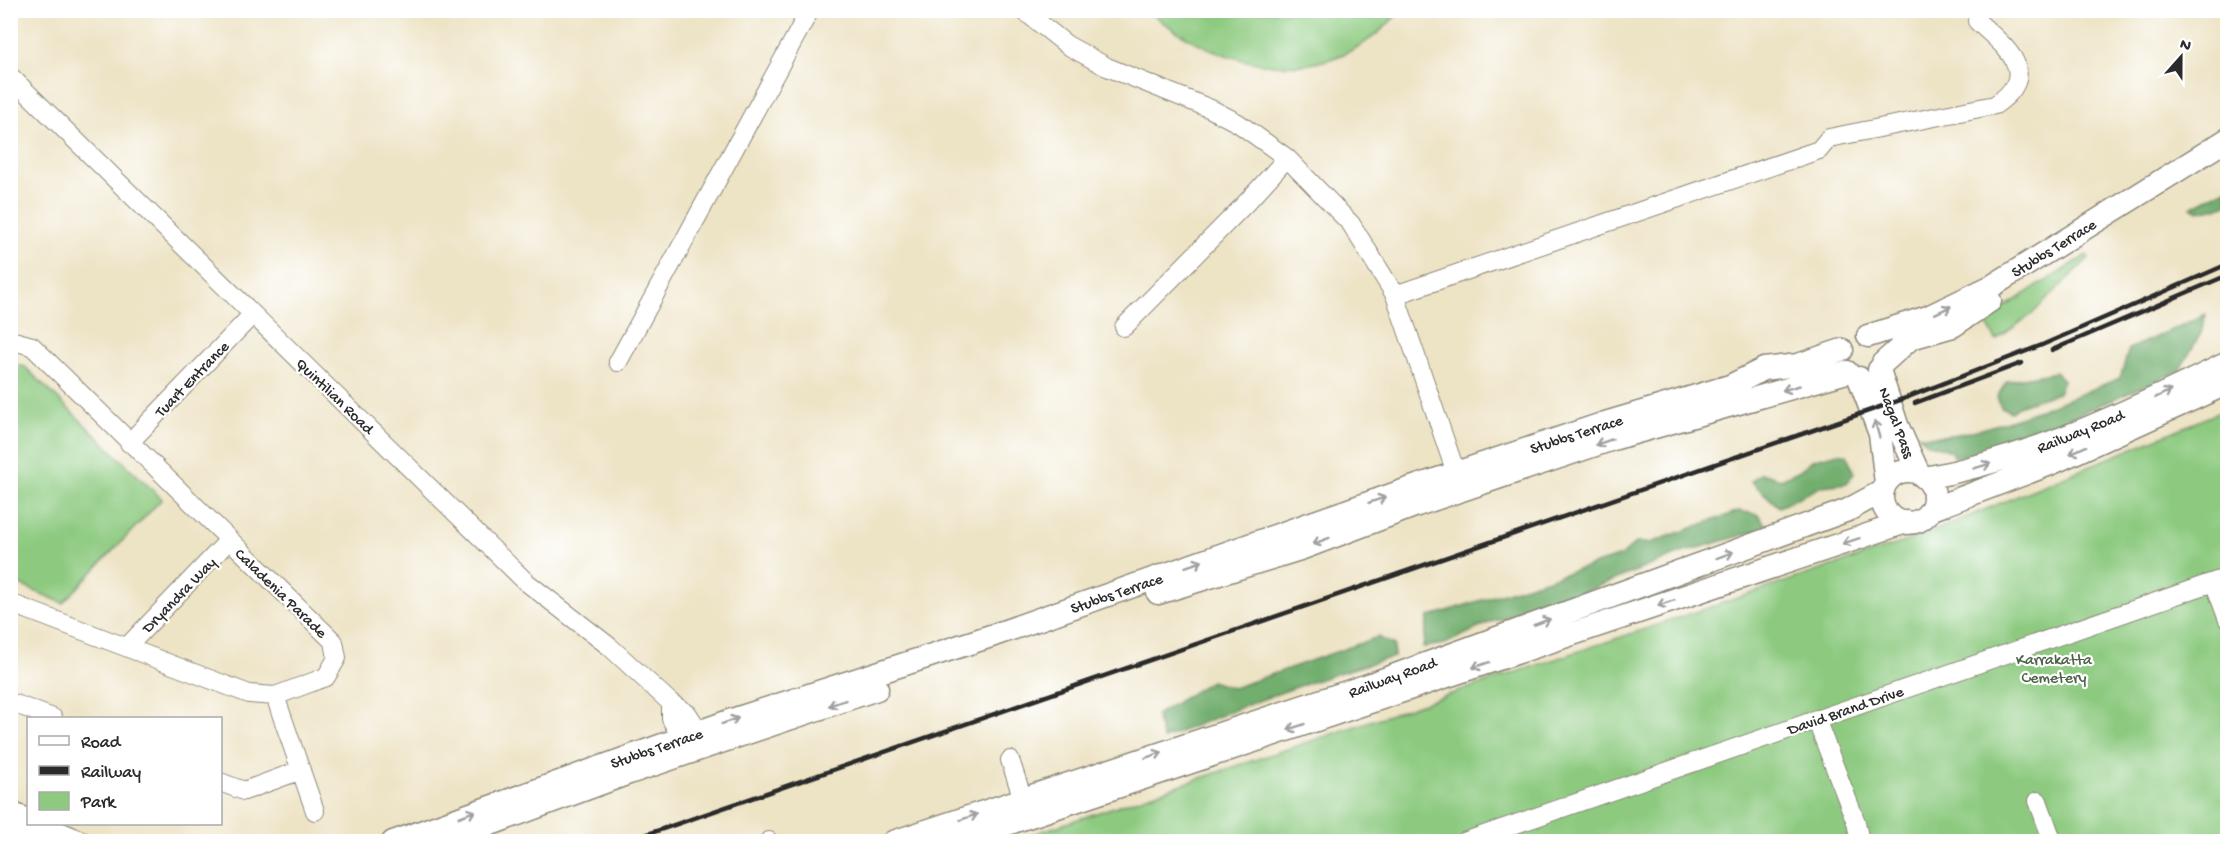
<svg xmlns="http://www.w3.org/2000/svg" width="2238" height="852" viewBox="0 0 2238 852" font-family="'Gochi Hand',sans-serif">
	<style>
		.green { fill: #8dca80; stroke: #5c7a56; stroke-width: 1.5 }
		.forest { fill: #72ae6e; stroke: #4e6c4c; stroke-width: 1.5 }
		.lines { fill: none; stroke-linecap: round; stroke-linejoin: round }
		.minor-casing { stroke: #8c8778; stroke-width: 20 }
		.major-casing { stroke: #8c8778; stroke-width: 25 }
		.minor { stroke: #fff; stroke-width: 18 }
		.major { stroke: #fff; stroke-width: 22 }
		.rail { stroke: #2b2b2b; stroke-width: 4.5 }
		.oneway { stroke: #a0a0a0 }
		.labels { text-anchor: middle; stroke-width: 4.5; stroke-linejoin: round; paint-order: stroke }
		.street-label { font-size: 16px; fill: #2b2b2b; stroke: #fff }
		.park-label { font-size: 16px; fill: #4d6349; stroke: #fff }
	</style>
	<rect width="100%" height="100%" fill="#fff"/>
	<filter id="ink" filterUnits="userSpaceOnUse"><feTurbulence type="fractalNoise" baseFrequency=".0167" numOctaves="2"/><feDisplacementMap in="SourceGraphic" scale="12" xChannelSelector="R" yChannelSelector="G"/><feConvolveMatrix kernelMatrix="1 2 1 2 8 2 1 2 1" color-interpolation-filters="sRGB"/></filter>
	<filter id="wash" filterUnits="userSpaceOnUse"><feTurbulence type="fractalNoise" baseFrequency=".008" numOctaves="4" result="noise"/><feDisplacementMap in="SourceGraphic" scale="24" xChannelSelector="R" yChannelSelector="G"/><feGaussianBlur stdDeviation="1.35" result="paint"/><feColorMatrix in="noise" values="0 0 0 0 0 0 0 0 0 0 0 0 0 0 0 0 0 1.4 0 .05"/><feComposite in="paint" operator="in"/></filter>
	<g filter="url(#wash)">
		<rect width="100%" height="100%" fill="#ede3c5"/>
		<path class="green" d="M1148 11H1400C1330 94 1225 73 1148 11Z
			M2087 255 2089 258 2031 315 1996 340 1984 320Z
			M10 363 25 367 162 499 63 603 11 581Z
			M2227 409V841L1010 842 1919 537Z"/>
		<path class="forest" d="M2227 188V205L2199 211 2191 207Z
			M2206 314 2201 333 2179 371 1995 450 1954 457 1952 451 1929 444 1917 435C1964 446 2073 396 2120 378L2129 349Z
			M2055 372 2063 380 2058 393 2020 405 2011 412 2001 407 1997 397 2007 381Z
			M1838 453 1847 455 1854 473 1847 483 1822 486 1779 507 1751 481 1761 473 1781 479 1800 470 1812 460Z
			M1739 511 1759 515 1766 526 1750 533 1681 553 1584 592 1555 598 1529 613 1493 621 1445 644 1423 647 1428 617 1621 556 1636 543H1650Z
			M1378 637 1394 645V657C1315 678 1238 707 1163 739L1156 715 1211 681 1233 688Z"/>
	</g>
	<g filter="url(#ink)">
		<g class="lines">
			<g class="minor-casing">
				<path id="minor" d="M1023 10 1067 45 1107 67 1211 109 1238 123 1287 158 1351 224 1395 295 1456 473
					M10 76 525 581 610 647 671 703 688 714 700 733 703 743
					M1395 295 1819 150 1829 138 1995 105C2042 73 2006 48 1977 21
					M1124 327 1246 203 1287 158
					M10 340 32 346 334 642 337 658 326 677 275 696 249 694 10 603
					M618 362 810 10
					M129 443 253 314
					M2214 582 2228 620
					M127 647 229 540
					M275 696 315 811
					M10 702 53 718
					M671 703V719L687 748
					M1816 719 1856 822 1860 842
					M1010 760 1027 811
					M220 782 244 791 301 770
					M2038 801 2053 842
					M769 841V842
					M1464 842 2228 577"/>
			</g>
			<g class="major-casing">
				<path id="major" d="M1868 336 1928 317 1992 286 2228 139
					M1883 363 1911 338 1953 326 1990 301
					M1879 370 1897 425 1919 474
					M1859 378 1880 434 1886 483
					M1882 497a26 26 0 1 1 52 0a26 26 0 1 1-52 0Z
					M1925 478C2033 458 2130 411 2228 363
					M1930 510 2050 464 2228 383
					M1158 593 1303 548 1417 505 1613 439 1847 372
					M10 813 28 820
					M37 824 80 842
					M10 830 35 842
					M393 842 729 721 994 635 1411 488 1605 423 1730 386 1764 369 1798 365 1842 350
					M442 842 629 773 877 689
					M893 842 1368 685 1848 510 1883 491
					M953 842 1906 522"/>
			</g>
			<use href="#minor" class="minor"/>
			<use href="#major" class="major"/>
			<path class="rail" d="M2052 350 2228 275
				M1915 403 2022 363
				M625 842 1903 399 2042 345 2228 264"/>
		</g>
		<defs><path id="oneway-shaft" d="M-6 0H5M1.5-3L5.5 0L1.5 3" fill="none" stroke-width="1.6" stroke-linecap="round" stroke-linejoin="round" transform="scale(1.5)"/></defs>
		<g class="oneway">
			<use href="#oneway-shaft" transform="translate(1943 310) rotate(-25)"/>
			<use href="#oneway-shaft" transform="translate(1791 388) rotate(164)"/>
			<use href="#oneway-shaft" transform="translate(2163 394) rotate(-26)"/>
			<use href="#oneway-shaft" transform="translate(1877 429) rotate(-106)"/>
			<use href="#oneway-shaft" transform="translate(1604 442) rotate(161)"/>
			<use href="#oneway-shaft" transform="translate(2078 450) rotate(155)"/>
			<use href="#oneway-shaft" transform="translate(1982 466) rotate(-17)"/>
			<use href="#oneway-shaft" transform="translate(1377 500) rotate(-19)"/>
			<use href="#oneway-shaft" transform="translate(1321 541) rotate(160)"/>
			<use href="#oneway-shaft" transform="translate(1851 541) rotate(162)"/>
			<use href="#oneway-shaft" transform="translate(1725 555) rotate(-20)"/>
			<use href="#oneway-shaft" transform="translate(1194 564) rotate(-19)"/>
			<use href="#oneway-shaft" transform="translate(1666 603) rotate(161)"/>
			<use href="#oneway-shaft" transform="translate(1542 622) rotate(-20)"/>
			<use href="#oneway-shaft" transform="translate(1481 665) rotate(161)"/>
			<use href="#oneway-shaft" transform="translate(837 703) rotate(161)"/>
			<use href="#oneway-shaft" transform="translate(730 721) rotate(-20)"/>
			<use href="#oneway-shaft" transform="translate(1296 727) rotate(161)"/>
			<use href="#oneway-shaft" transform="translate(1154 755) rotate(-18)"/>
			<use href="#oneway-shaft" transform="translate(467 814) rotate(-21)"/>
			<use href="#oneway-shaft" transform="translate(969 817) rotate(-18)"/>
		</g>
	</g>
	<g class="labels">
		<g class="street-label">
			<text transform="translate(2053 247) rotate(-32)" y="6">Stubbs Terrace</text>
			<text transform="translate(191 378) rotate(-46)" y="6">Tuart Entrance</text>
			<text transform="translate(336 395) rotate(44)" y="6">Quintilian Road</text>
			<text transform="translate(1898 422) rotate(69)" y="6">Nagal Pass</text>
			<text transform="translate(2080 430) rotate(-22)" y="6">Railway Road</text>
			<text transform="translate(1576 433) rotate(-18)" y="6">Stubbs Terrace</text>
			<text transform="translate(282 592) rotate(44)" y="6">Caladenia Parade</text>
			<text transform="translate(1116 592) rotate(-19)" y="6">Stubbs Terrace</text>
			<text transform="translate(178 594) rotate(-46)" y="6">Dryandra Way</text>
			<text transform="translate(1392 676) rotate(-20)" y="6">Railway Road</text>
			<text transform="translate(1845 709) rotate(-19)" y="6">David Brand Drive</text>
			<text transform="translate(656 747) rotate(-19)" y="6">Stubbs Terrace</text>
		</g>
		<g class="park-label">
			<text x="2054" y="664">Karrakatta<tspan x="2054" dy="18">Cemetery</tspan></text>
		</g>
	</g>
	<rect width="2238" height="852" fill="none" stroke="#fff" stroke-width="36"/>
	<rect x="27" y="717" width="195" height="108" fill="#ffffff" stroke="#aaaaaa" stroke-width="1.5"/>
	<rect x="39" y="736" width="30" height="9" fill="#ffffff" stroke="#aaaaaa" stroke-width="1.5"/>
	<text x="81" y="747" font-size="18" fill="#2b2b2b">Road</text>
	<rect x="39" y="766" width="30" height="9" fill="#2b2b2b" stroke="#aaaaaa" stroke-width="1.5"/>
	<text x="81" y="777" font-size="18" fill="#2b2b2b">Railway</text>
	<rect x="39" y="792" width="30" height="18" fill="#8dca80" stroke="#aaaaaa" stroke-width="1.5"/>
	<text x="81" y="807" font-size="18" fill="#2b2b2b">Park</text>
	<g transform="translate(2181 57) rotate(21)" stroke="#ffffff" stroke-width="4.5" paint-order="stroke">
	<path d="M0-4.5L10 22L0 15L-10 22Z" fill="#2b2b2b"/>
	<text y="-9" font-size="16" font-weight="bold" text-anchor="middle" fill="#2b2b2b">N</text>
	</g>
</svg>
